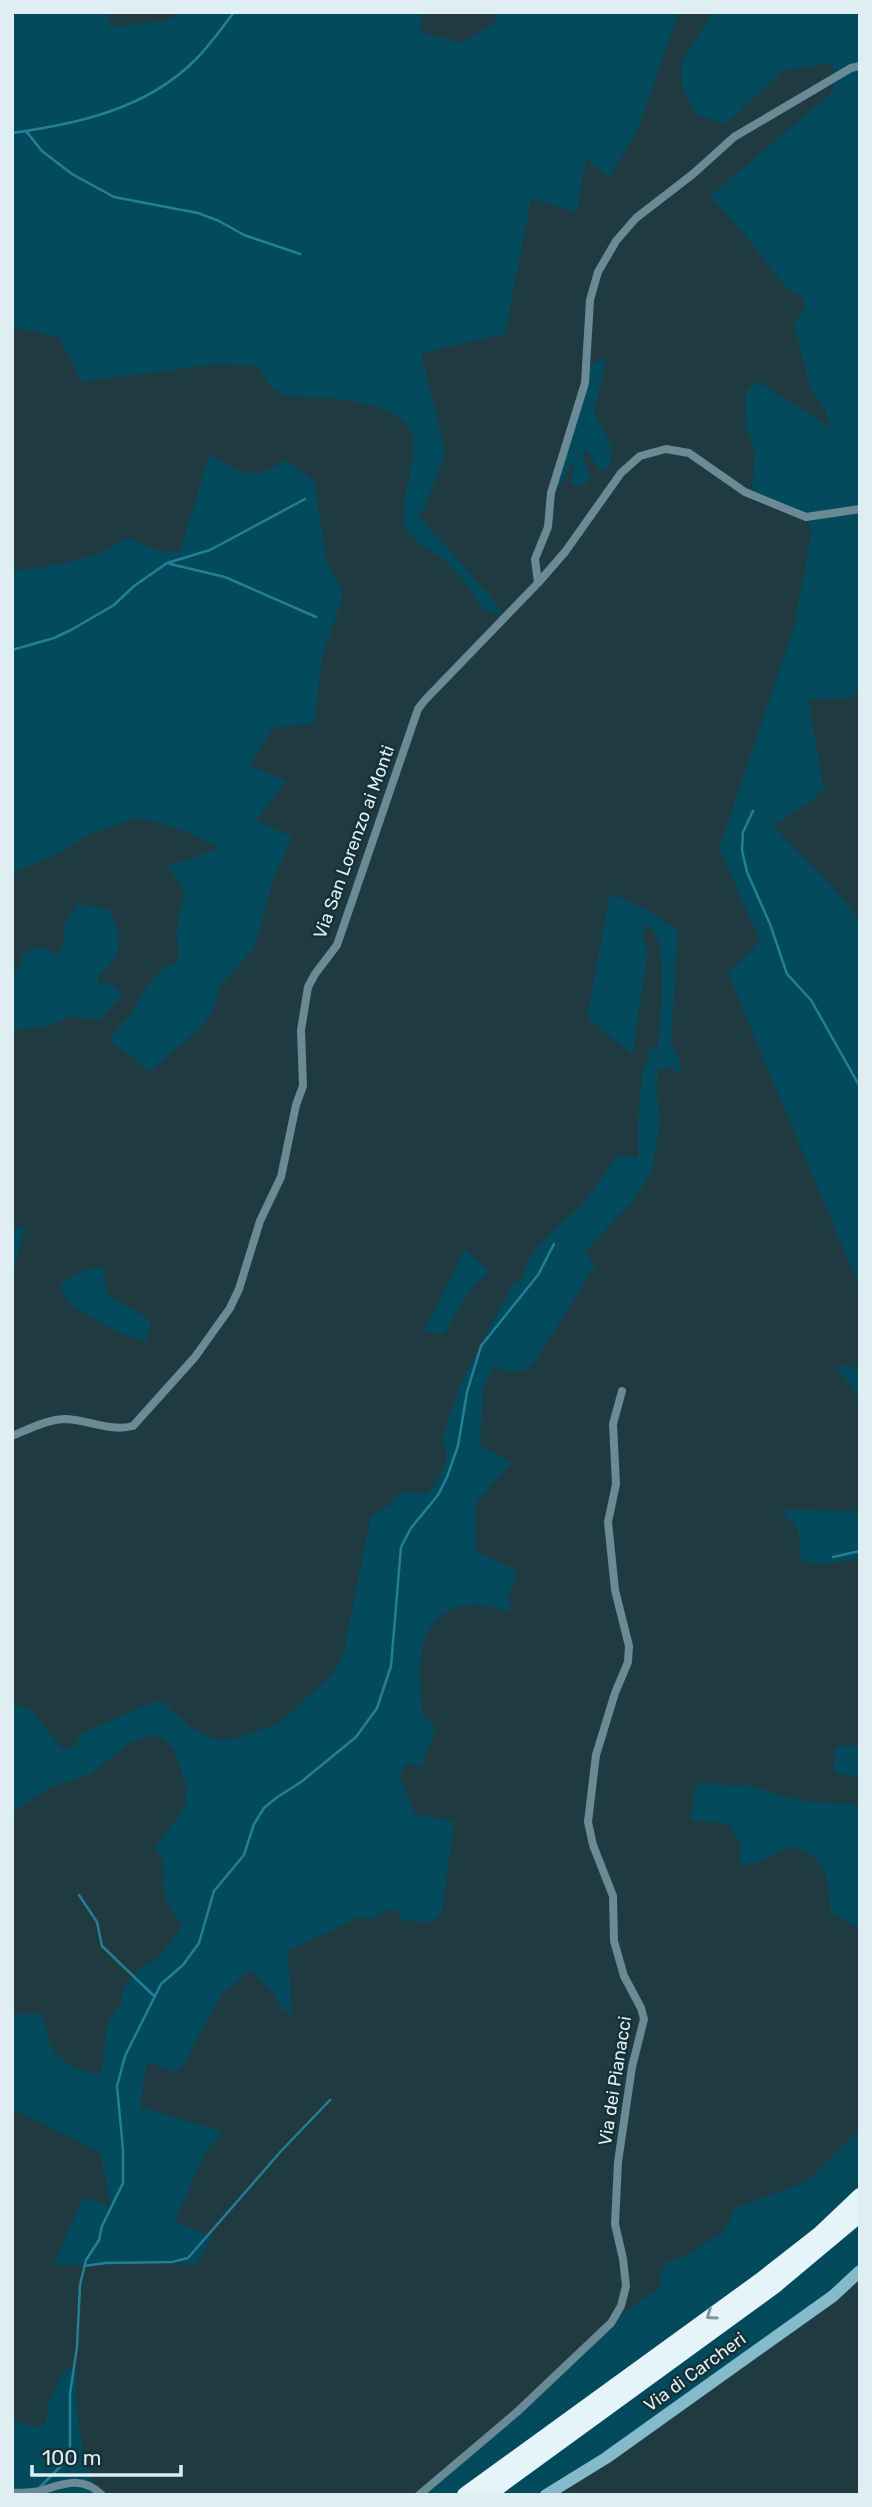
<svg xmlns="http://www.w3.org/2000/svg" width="872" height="2507" viewBox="0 0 872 2507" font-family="Rubik,sans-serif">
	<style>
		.green { fill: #034b5c }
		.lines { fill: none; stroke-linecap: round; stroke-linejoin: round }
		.stream { stroke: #247f96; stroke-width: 2.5 }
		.street { stroke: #6a8a95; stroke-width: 8 }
		.secondary { stroke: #85baca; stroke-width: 12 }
		.highway { stroke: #e5f4f9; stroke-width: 16 }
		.oneway { stroke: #7e9298 }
		.labels { text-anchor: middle; stroke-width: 5; stroke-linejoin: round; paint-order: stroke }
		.street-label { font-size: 18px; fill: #dfeef2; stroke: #163037 }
	</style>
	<rect width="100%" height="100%" fill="#203a42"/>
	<path class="green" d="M12 12H107L111 27 166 21 182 12H422L420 32 462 43 496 22 494 12H679L637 131 609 177 586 159 576 212 531 199 505 334 421 353 445 452 423 513 417 514 488 594 505 616 483 609C474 592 458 573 443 559 430 548 409 542 404 523 398 495 429 441 402 420 382 404 350 400 326 398 310 396 286 400 273 388 267 383 263 373 258 366L214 364 82 382 59 337 12 327Z
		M712 12H860V692L847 698 808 700 824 791 774 826C801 859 838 886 860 923V1288L728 974 760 941 719 848 794 627 812 531 806 517 752 494 755 449 745 424 746 392 757 381 829 427 826 410 810 388 794 322 804 310 803 297 788 290 739 228 710 196 833 92V62L783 71 726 124 697 115C665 65 688 57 712 12Z
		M604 358 605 364 594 414C605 436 620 446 605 471H600L587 450 584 452C582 464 591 470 589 481L583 486 573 485 570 479 575 466 571 463 560 486 552 490 586 363H595Z
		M209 455 243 473H262L287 460C295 470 309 473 315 484L326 560 341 588 342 598 322 658 314 723 273 728 250 765 286 781 256 821 292 837 275 874 254 948 218 989 216 1002 210 1015 200 1028 150 1071 111 1042 113 1034 130 1015 150 982 163 968 178 963C180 951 176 942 177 931 179 897 197 897 166 867L220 848 184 831 150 820 133 819 85 836 62 852 12 873V571C40 568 73 563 100 553 109 550 117 542 129 538L155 550 180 552Z
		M610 893 647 910 678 930 671 1042 673 1050 679 1057 681 1075 673 1068H659L656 1086 660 1125 652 1170 635 1199 584 1252 595 1266 533 1365 518 1373 493 1367 483 1389 480 1446 512 1462 476 1503V1551L518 1571 508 1597 511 1611C497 1609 482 1603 468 1605 413 1611 417 1675 423 1716L436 1727 421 1767 405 1763 400 1777 415 1814 454 1822 442 1912C433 1926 419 1923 404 1920L396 1910 382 1911 375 1918 359 1917 288 1951 292 2014 282 2009 272 1991 250 1970 222 1994 181 2068 173 2072 147 2061 140 2107 223 2132 205 2153 175 2221 212 2238 195 2266C157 2253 96 2267 54 2265L83 2197 111 2206 100 2152 12 2109V2014H42C45 2023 46 2033 49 2042 55 2060 83 2074 101 2074L108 2021 121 2004 122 1990 140 1968 158 1958 182 1927C179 1915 168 1908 165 1897 159 1876 171 1868 155 1847L185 1807 187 1787 174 1749 163 1739 152 1735 127 1744 91 1774 48 1788 12 1813V1704L31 1710 62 1749 76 1746 80 1734 156 1701 165 1704 190 1727 203 1734 217 1740 233 1739 278 1724 333 1674 343 1656 371 1516 388 1506 397 1495 407 1492 427 1494 437 1482 444 1466 447 1453 442 1439 460 1385 513 1284 523 1278C525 1249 566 1222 586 1200 597 1186 607 1170 617 1156L638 1158V1122L643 1069 649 1057 648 1048 658 1049C659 1021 671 946 650 926H646L642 936 647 949V959L632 1055 587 1017Z
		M78 904 110 910C121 938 127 955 98 975V983H111L122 996 99 1020 71 1016 48 1027 17 1029 12 1034V974L20 967 22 961 20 957C33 944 44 947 58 955L64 940V924Z
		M26 1225 15 1264 12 1293V1231Z
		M465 1249 489 1271 469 1292 444 1334 424 1331Z
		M103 1267 106 1290 110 1296 150 1320 147 1343 122 1334 70 1305 59 1284 84 1270Z
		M835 1366 860 1367V1399Z
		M780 1510 860 1511V1558L827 1564 801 1561 798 1529Z
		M860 1745V1778L834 1772 835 1747Z
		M697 1783 737 1786 747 1784 781 1796 810 1802 860 1805V1929L831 1913C829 1890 830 1864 806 1852 799 1849 793 1846 785 1849 768 1857 761 1865 740 1865V1841L732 1830 730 1824 690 1820Z
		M860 2129V2196L465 2495H419L611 2323 646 2296 660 2289 661 2271 667 2262 686 2256 725 2230 735 2208 808 2181Z
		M860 2214V2271L546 2495H487Z
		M76 2369C75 2411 80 2451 96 2489L94 2495H12V2420L33 2427 45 2424 48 2404 64 2370Z"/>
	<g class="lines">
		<path class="stream" d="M26 131 42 151 72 174 114 197 198 213 219 221 244 235 300 254
			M12 133C77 124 145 109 193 62 208 48 221 29 234 12
			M170 564 225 577 316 617
			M12 650 54 638 71 630 114 605 134 586 167 563 210 550 305 499
			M753 811 743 832 742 850 747 872 770 924 787 974 811 1000 860 1087
			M833 1557 860 1551
			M79 1895 97 1922 102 1946 154 1996
			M84 2266 105 2263 172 2262 188 2258 282 2150 330 2100
			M38 2489 70 2457V2394L77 2347 80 2285 86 2260 99 2240 102 2226 123 2183V2150L117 2086 125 2056 161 1984 183 1965 199 1943 214 1891 244 1855 254 1824 264 1808 276 1798 301 1782 356 1737 377 1708 391 1666 401 1547 411 1528 438 1495 447 1477 458 1446 467 1392 481 1346 538 1275 554 1244"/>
		<path class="street" d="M538 583 535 559 548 527 551 493 585 383 590 300 598 272 616 241 636 218 693 174 734 137 851 68 860 66
			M12 1436C29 1429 48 1419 66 1419 89 1420 110 1432 133 1426L195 1357 230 1308 239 1289 260 1221 281 1177 296 1105 303 1086 301 1030 308 987 315 974 337 945 418 709 425 700 538 583 565 552 621 473 640 456 666 449 689 453 745 492 806 517 860 509
			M12 2493C21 2493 31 2493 40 2491 63 2484 82 2475 102 2495
			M419 2495 517 2412 611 2323 621 2306 626 2286 623 2259 615 2224 618 2162 632 2067 644 2019 641 2008 624 1976 614 1941 613 1896 593 1845 588 1822 596 1755 615 1693 628 1662 629 1646 615 1590 608 1522 616 1484 613 1424 622 1391"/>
		<path class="secondary" d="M546 2495 606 2458 833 2296 860 2271"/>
		<path class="highway" d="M465 2495 760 2281 820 2234 860 2196
			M487 2495 774 2286 860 2214"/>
	</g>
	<defs><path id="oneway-chevron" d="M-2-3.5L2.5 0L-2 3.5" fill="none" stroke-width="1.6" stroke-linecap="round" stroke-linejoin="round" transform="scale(1.75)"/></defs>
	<use class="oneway" href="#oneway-chevron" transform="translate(711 2315) rotate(145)"/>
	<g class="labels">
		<g class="street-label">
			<text transform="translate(354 842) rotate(-70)" y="6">Via San Lorenzo ai Monti</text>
			<text transform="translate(615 2081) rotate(-81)" y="6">Via dei Pianacci</text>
			<text transform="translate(695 2372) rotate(-36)" y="6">Via di Carcheri</text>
		</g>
	</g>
	<rect width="872" height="2507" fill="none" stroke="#dfeef2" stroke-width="28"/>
	<path d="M32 2465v10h149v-10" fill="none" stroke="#dfeef2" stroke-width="3.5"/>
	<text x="42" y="2465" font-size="21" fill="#dfeef2" stroke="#163037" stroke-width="5" paint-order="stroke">100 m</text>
</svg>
